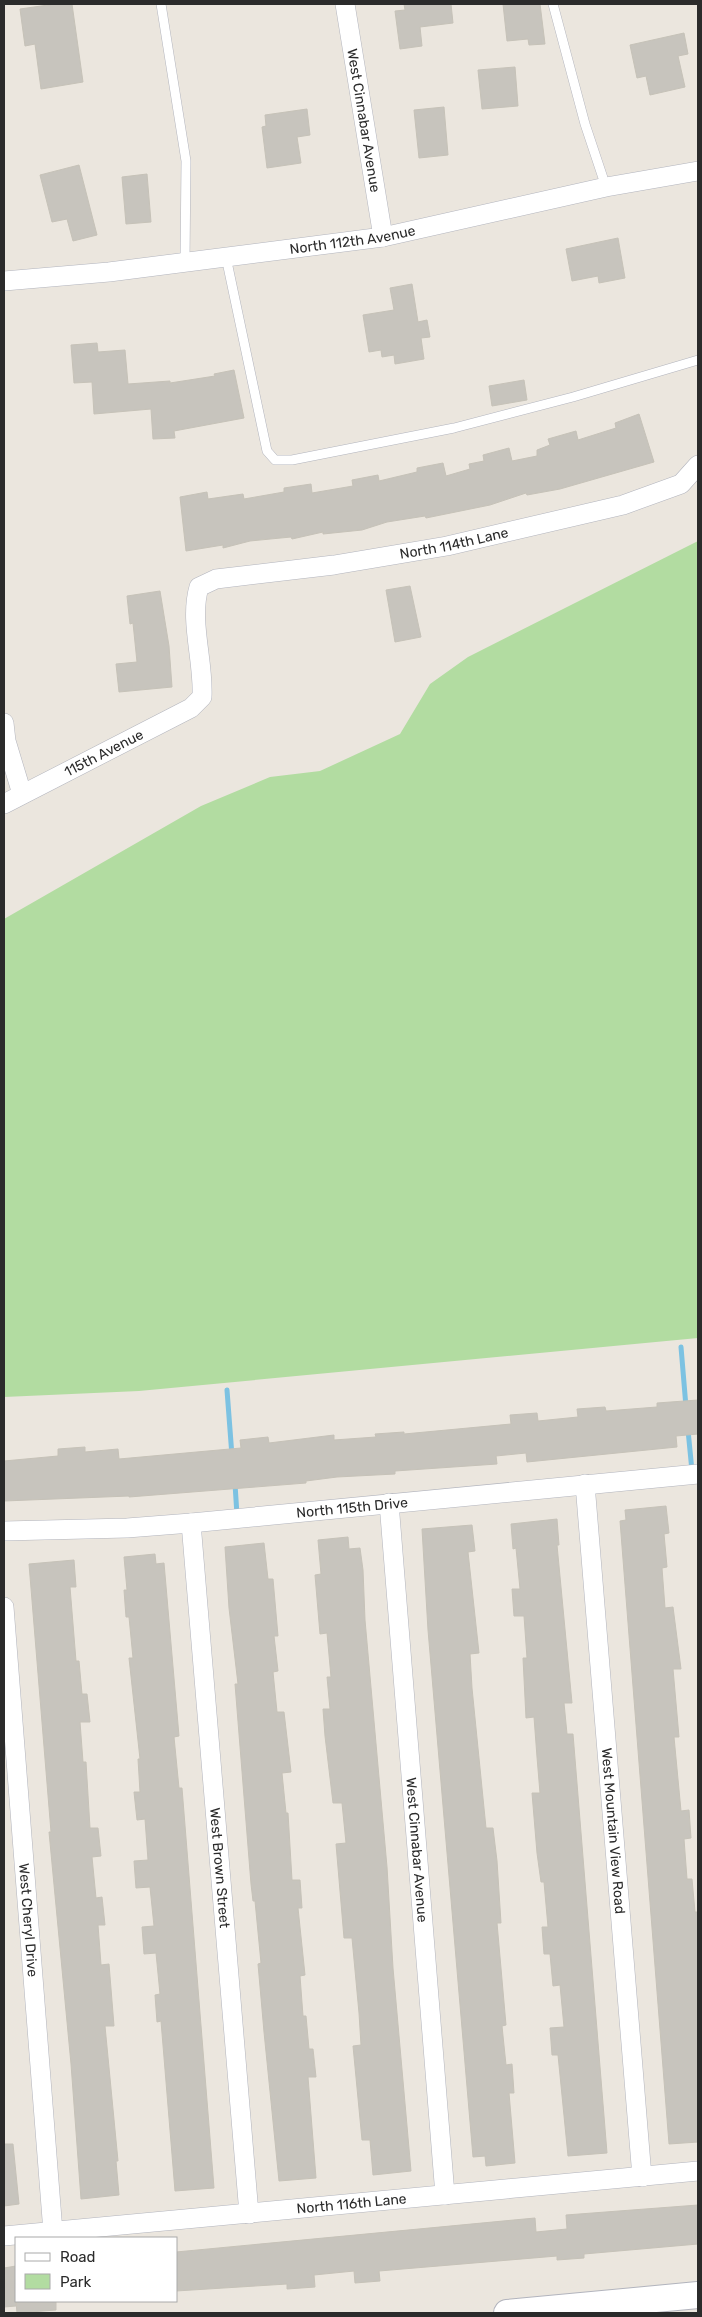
<svg xmlns="http://www.w3.org/2000/svg" width="702" height="2317" viewBox="0 0 702 2317" font-family="Rubik,sans-serif">
	<style>
		.green { fill: #b2dca1 }
		.lines { fill: none; stroke-linecap: round; stroke-linejoin: round }
		.stream { stroke: #7cc2e2; stroke-width: 5 }
		.building { fill: #c7c4bd; stroke: #c6c2b8 }
		.lane-casing { stroke: #b2b4bd; stroke-width: 10 }
		.street-casing { stroke: #b2b4bd; stroke-width: 20 }
		.secondary-casing { stroke: #b2b4bd; stroke-width: 28 }
		.lane { stroke: #fff; stroke-width: 9 }
		.street { stroke: #fff; stroke-width: 19 }
		.secondary { stroke: #fff; stroke-width: 26 }
		.labels { text-anchor: middle; stroke-width: 5; stroke-linejoin: round; paint-order: stroke }
		.street-label { font-size: 14px; fill: #2b2b2b; stroke: #fff }
	</style>
	<rect width="100%" height="100%" fill="#ebe6de"/>
	<path class="green" d="M698 541V1338L139 1391 4 1397V919L201 806 270 777 320 771 400 734 430 684 468 657Z"/>
	<g class="lines">
		<path class="stream" d="M681 1347 686 1407
			M227 1390 232 1456
			M688 1430 692 1471
			M235 1484 237 1515"/>
	</g>
	<path class="building" d="M55 4H72L83 82 41 89 35 44 25 46 20 9Z
		M404 4H451L453 23 420 27 422 46 400 49 395 11 405 10Z
		M503 4H540L545 44 529 45 528 39 507 41Z
		M684 33 688 54 678 56 685 87 650 95 646 76 637 78 630 45Z
		M515 67 518 106 482 109 478 70Z
		M444 107 448 155 419 158 414 110Z
		M307 109 310 135 297 137 301 163 267 168 262 127 266 126 265 115Z
		M79 165 97 235 73 241 67 219 52 222 40 175Z
		M147 174 151 222 126 224 122 177Z
		M618 238 625 278 599 283 598 276 572 281 566 249Z
		M412 284 418 322 427 320 430 337 421 338 424 359 395 364 394 355 382 357 381 350 369 352 363 315 394 310 390 288Z
		M97 343 98 352 125 350 128 384 170 381V383L215 376 214 374 234 370 244 418 174 431 175 438 153 439 151 409 94 414 92 382 74 383 71 345Z
		M524 380 527 400 492 406 489 386Z
		M639 414 654 462 560 489 527 495 526 493 490 505 426 518 425 516 387 522 362 530 323 534V532L292 539 291 537 250 541 223 548V545L186 551 180 497 207 492 208 499 243 494 244 499 284 492V488L311 484 312 493 353 486 352 480 378 475 379 481 417 472V468L443 463 446 476 470 469 469 464 484 461 483 455 509 448 512 461 537 456V450L550 445 548 439 576 431 578 440 616 428 615 423Z
		M410 586 421 637 395 642 386 590Z
		M160 591 169 646 172 687 119 692 116 664 137 662 133 623 130 624 127 596Z
		M698 1400V1434L676 1436 677 1447 527 1462 526 1453 496 1456 497 1464 395 1471V1474L337 1477 306 1481V1483L129 1497V1496L4 1501V1461L58 1456V1449L85 1447V1452L118 1449 119 1459 241 1448 240 1440 268 1437 269 1443 334 1435V1440L376 1437 375 1434 404 1432V1434L511 1424 510 1415 537 1413 538 1421 578 1417 577 1409 605 1407 606 1411 657 1407V1403Z
		M666 1506 669 1533 664 1534 667 1567 662 1568 665 1608 673 1607 681 1669H673L679 1737H674L681 1811 689 1810 691 1838 684 1839 687 1879H692L695 1912H698V2142L669 2144 620 1521 626 1520 625 1510Z
		M557 1519 559 1545H557L572 1703H564L567 1734H573L607 2153 568 2156 558 2055H552L550 2028 564 2027 560 1985 553 1986 550 1954H544L542 1927H548L544 1882H541L537 1853 532 1793H540L537 1757 534 1717 526 1718 523 1658H527L524 1616H514L512 1589H520L516 1548 513 1549 511 1524Z
		M472 1525 475 1551 468 1552 479 1653 470 1654 472 1688 486 1828H493L497 1861 501 1923H497L506 2025 502 2026 506 2065 512 2064 514 2093H509L515 2163 486 2166 485 2156 473 2157 428 1630 422 1529Z
		M348 1537 349 1549 360 1548 363 1570 365 1620 387 1867 393 1968 411 2171 373 2175 370 2140H362L353 2046 361 2045 359 2013 352 1938H344L336 1844 346 1843 342 1803H333L325 1736 323 1709H330L327 1677H331L327 1633 320 1634 315 1575 321 1574 318 1540Z
		M264 1543 268 1579H273L278 1636H274L278 1671 273 1672 277 1712H284L291 1772 282 1773 286 1813H288L292 1880H300L302 1908H298L305 1975 300 1976 303 2016H306L309 2049H313L316 2077H308L316 2178 279 2181 264 2032 258 1964 261 1963 255 1901H253L251 1884 235 1684H238L229 1608 225 1547Z
		M155 1554 156 1564 164 1563 179 1736 174 1737 179 1788H182L214 2188 175 2191 161 2021 157 2022 155 1995 160 1994 156 1953 144 1954 142 1927 154 1926 150 1887 136 1888 134 1861 148 1860 145 1819 137 1820 134 1792H140L138 1759H140L129 1658H133L129 1617H126L124 1590H127L124 1557Z
		M74 1560 76 1587H70L76 1661H79L82 1694H87L90 1722H80L83 1762H86L90 1828H98L101 1856 92 1857 96 1898 102 1897 105 1925H98L101 1965 109 1964 114 2026H105L118 2161H116L119 2195 81 2199 71 2064 49 1832H51L29 1564Z
		M4 2144H13L19 2204 4 2206Z
		M698 2205V2244L584 2254V2258L557 2260V2256L379 2271 380 2281 355 2283 354 2271 314 2275 315 2287 287 2289V2284L176 2291V2252L535 2218 536 2232 567 2229 566 2215Z
		M16 2266V2301H56V2310L17 2313 16 2302V2306L4 2307V2268Z"/>
	<g class="lines">
		<g class="lane-casing">
			<path id="lane" d="M161 4 186 161 185 262
				M553 4 585 124 606 187
				M226 257 267 451 275 460H292L454 428 573 397 698 360"/>
		</g>
		<g class="street-casing">
			<g id="street">
				<path id="s1" d="M345 4 383 237"/>
				<path id="s2" d="M4 281 109 272 383 237 606 187 698 171"/>
				<path d="M4 723 6 741 22 794"/>
				<path id="s3" d="M4 804 191 708 202 697C204 661 189 621 199 587L216 579 334 565 447 546 623 505 681 484 698 465"/>
				<path id="s4" d="M585 1484 642 2177"/>
				<path id="s5" d="M389 1503 445 2195"/>
				<path id="s6" d="M191 1523 249 2214"/>
				<path id="s7" d="M4 1531 127 1528 191 1523 698 1474"/>
				<path id="s8" d="M4 1607 53 2232"/>
				<path id="s9" d="M4 2236 698 2171"/>
			</g>
		</g>
		<g class="secondary-casing">
			<path id="secondary" d="M507 2313 698 2295"/>
		</g>
		<use href="#lane" class="lane"/>
		<use href="#street" class="street"/>
		<use href="#secondary" class="secondary"/>
	</g>
	<g class="labels">
		<g class="street-label">
			<text dy="5" stroke="none"><textPath href="#s1" startOffset="118">West Cinnabar Avenue</textPath></text>
			<text dy="5" stroke="none"><textPath href="#s2" startOffset="351">North 112th Avenue</textPath></text>
			<text dy="5" stroke="none"><textPath href="#s3" startOffset="596">North 114th Lane</textPath></text>
			<text dy="5" stroke="none"><textPath href="#s3" startOffset="112">115th Avenue</textPath></text>
			<text dy="5" stroke="none"><textPath href="#s7" startOffset="349">North 115th Drive</textPath></text>
			<text dy="5" stroke="none"><textPath href="#s4" startOffset="348">West Mountain View Road</textPath></text>
			<text dy="5" stroke="none"><textPath href="#s5" startOffset="348">West Cinnabar Avenue</textPath></text>
			<text dy="5" stroke="none"><textPath href="#s6" startOffset="346">West Brown Street</textPath></text>
			<text dy="5" stroke="none"><textPath href="#s8" startOffset="314">West Cheryl Drive</textPath></text>
			<text dy="5" stroke="none"><textPath href="#s9" startOffset="349">North 116th Lane</textPath></text>
		</g>
	</g>
	<rect width="702" height="2317" fill="none" stroke="#2b2b2b" stroke-width="10"/>
	<rect x="15" y="2237" width="162" height="65" fill="#ffffff" stroke="#aaaaaa"/>
	<rect x="25" y="2253" width="25" height="8" fill="#ffffff" stroke="#aaaaaa"/>
	<text x="60" y="2262" font-size="15" fill="#2b2b2b">Road</text>
	<rect x="25" y="2274" width="25" height="15" fill="#b2dca1" stroke="#aaaaaa"/>
	<text x="60" y="2287" font-size="15" fill="#2b2b2b">Park</text>
</svg>
